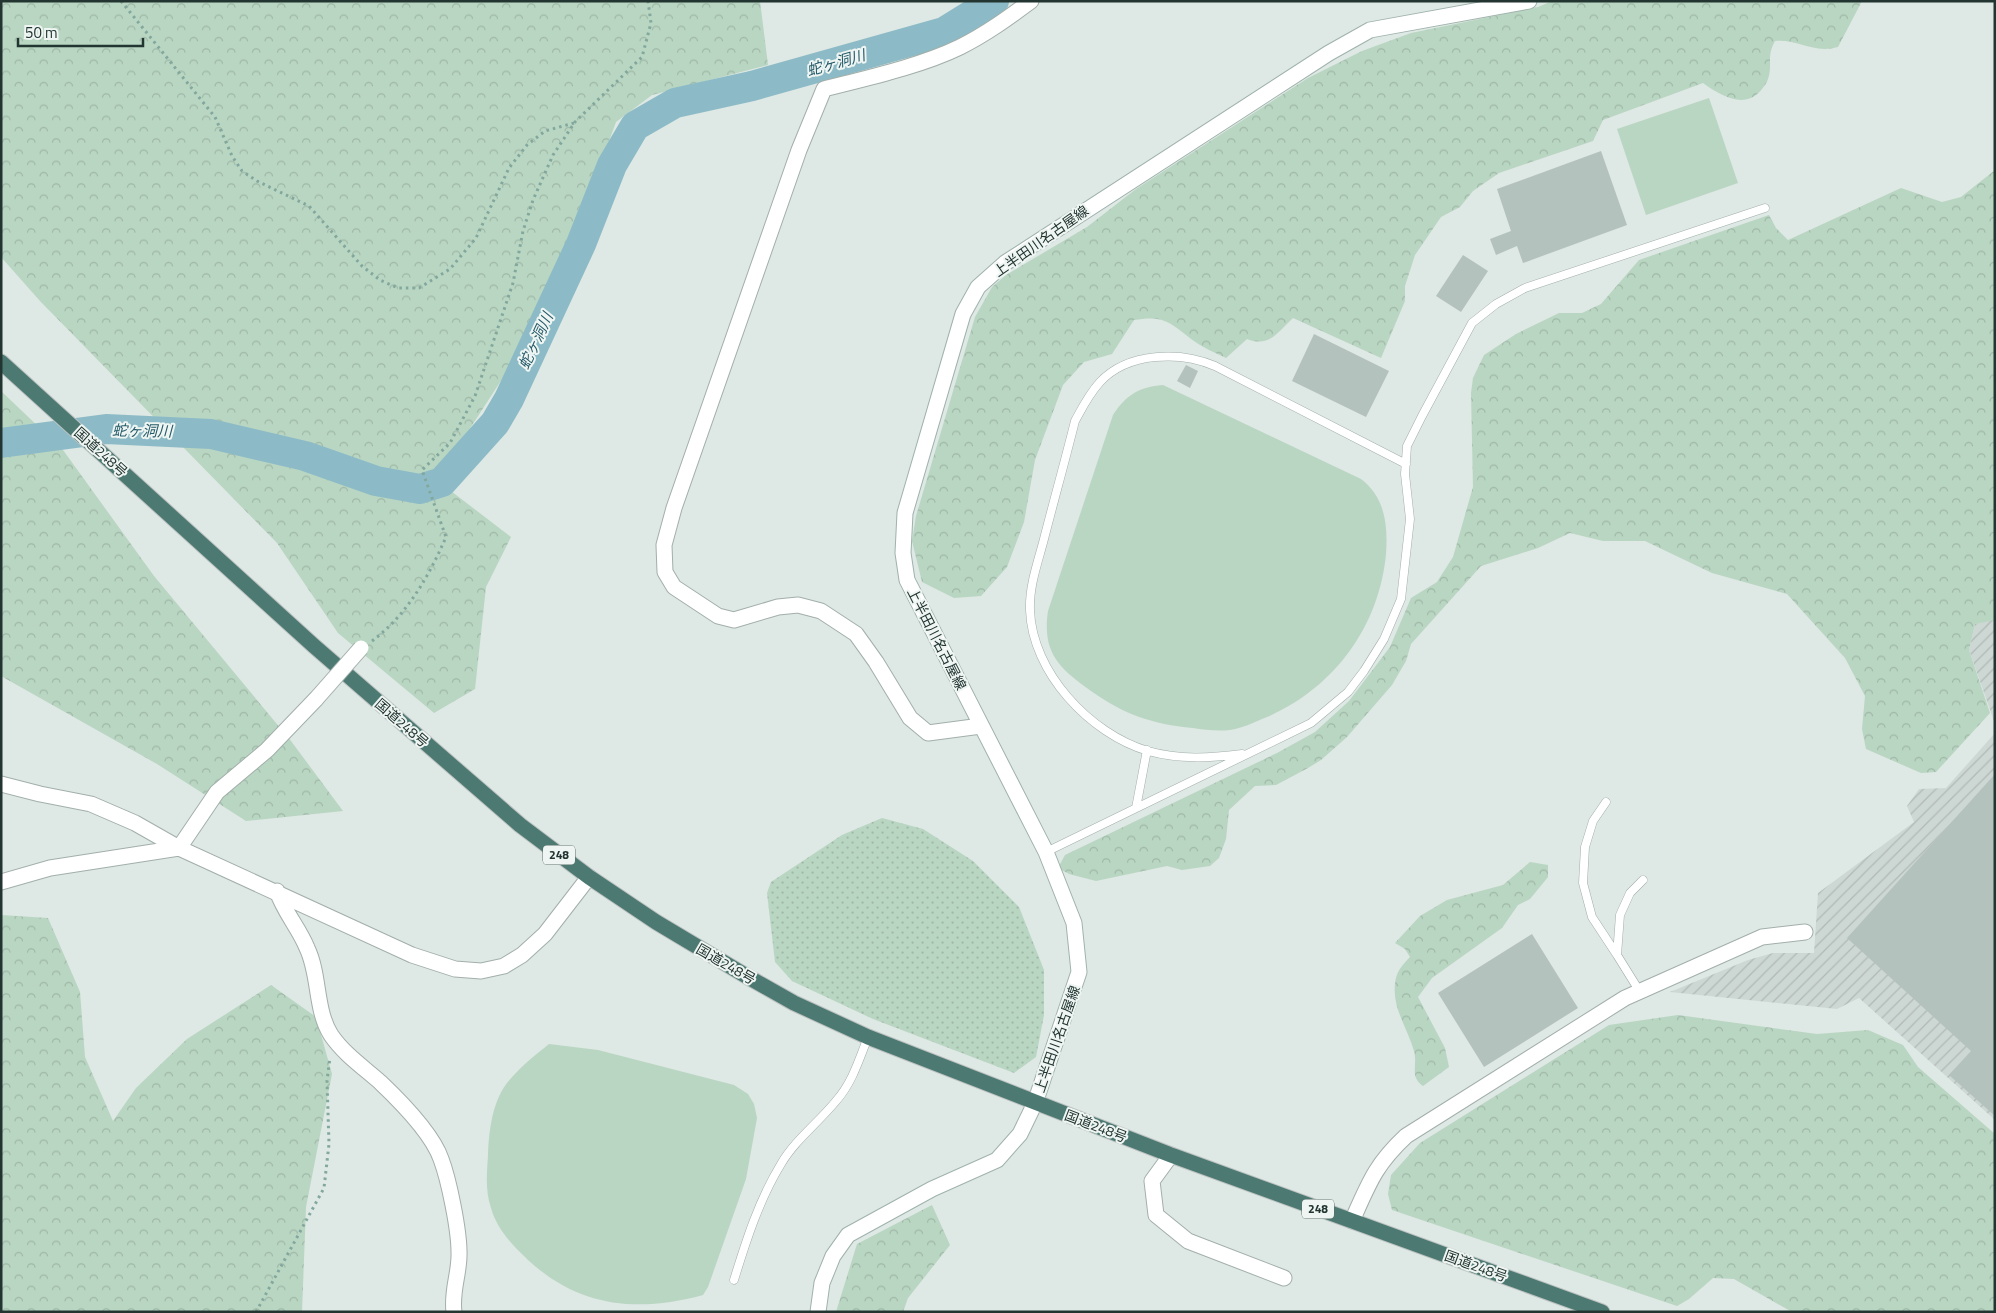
<svg xmlns="http://www.w3.org/2000/svg" width="1996" height="1313" viewBox="0 0 1996 1313" font-family="'Titillium Web','Noto Sans JP',sans-serif">
	<style>
		.industrial { fill: url(#industrial-furrows) }
		.grass { fill: url(#grass-dots) }
		.forest { fill: url(#forest-crowns) }
		.pitch { fill: #b9d6c2 }
		.lines { fill: none; stroke-linecap: round; stroke-linejoin: round }
		.river { stroke: #8cbbc7; stroke-width: 30 }
		.building { fill: #b4c2bd }
		.service-casing { stroke: #a2afab; stroke-width: 9 }
		.minor-casing { stroke: #a2afab; stroke-width: 17 }
		.tertiary-casing { stroke: #a2afab; stroke-width: 17 }
		.secondary-casing { stroke: #9fb2ac; stroke-width: 17 }
		.trunk-casing { stroke: #bdc2c1; stroke-width: 17 }
		.path { stroke: #82a79d; stroke-width: 3; stroke-dasharray: 2.5 4; stroke-linecap: butt }
		.service { stroke: #fff; stroke-width: 8 }
		.minor { stroke: #fff; stroke-width: 15 }
		.tertiary { stroke: #fff; stroke-width: 15 }
		.secondary { stroke: #fff; stroke-width: 15 }
		.trunk { stroke: #4c7a72; stroke-width: 15 }
		.minor-bridge-casing { stroke: #a2afab; stroke-width: 17; stroke-linecap: butt }
		.minor-bridge { stroke: #fff; stroke-width: 15 }
		.labels { text-anchor: middle; stroke-width: 4; stroke-linejoin: round; paint-order: stroke }
		.shield { fill: #eef5f2; stroke: #5f6f6b; stroke-width: 1 }
		.shield-label { font-size: 12px; font-weight: bold; fill: #223531 }
		.street-label { font-size: 14px; fill: #223531; stroke: #eef5f2 }
		.water-label { font-size: 15px; font-style: italic; fill: #245a69; stroke: #eef5f2 }
	</style>
	<defs>
		<pattern id="industrial-furrows" width="10" height="10" patternUnits="userSpaceOnUse" patternTransform="scale(1.25)"><rect width="10" height="10" fill="#cdd7d3"/><path d="M-1 1l2-2M0 10L10 0M9 11l2-2" fill="none" stroke="#b0b9b6"/></pattern>
		<pattern id="grass-dots" width="8" height="8" patternUnits="userSpaceOnUse" patternTransform="scale(1.25)"><rect width="8" height="8" fill="#b9d6c2"/><path d="M2 2h.1M6 6h.1" fill="none" stroke="#9fb8a7" stroke-width="1.8" stroke-linecap="round"/></pattern>
		<pattern id="forest-crowns" width="20" height="18" patternUnits="userSpaceOnUse" patternTransform="scale(1.25)"><rect width="20" height="18" fill="#b9d6c2"/><path d="M2 6a3 3 0 1 1 6 0M12 15a3 3 0 1 1 6 0" fill="none" stroke="#9fb8a7"/></pattern>
	</defs>
	<rect width="100%" height="100%" fill="#dee8e4"/>
	<path class="industrial" d="M1992 619 1995 620V724L1969 650 1975 624Z
		M1995 733V1120L1859 998 1837 1009 1670 992 1748 960 1773 953H1814L1818 893 1914 822 1907 806 1919 789 1946 788Z"/>
	<path class="grass" d="M882 818 923 829 973 861 1019 907 1044 970V1015L1036 1057 1014 1073 873 1019 792 981 775 962 767 893 771 882 842 835Z"/>
	<path class="forest" d="M1 1H760L768 65 652 95 616 122 583 212 543 298 524 345 469 430 447 488 511 537 486 587 475 689 434 713 338 633 277 543 40 301 1 257Z
		M1552 1H1862L1838 47C1813 54 1798 39 1775 41 1766 57 1773 64 1768 79 1767 83 1764 86 1762 89 1745 111 1720 95 1703 83L1603 120 1593 141 1499 173 1473 191 1460 207 1441 217 1415 255 1405 286V301L1381 358 1293 318C1278 332 1269 348 1247 339L1226 358C1215 353 1202 347 1191 339 1170 322 1163 315 1134 320L1112 354 1084 362 1063 385 1035 460 1024 522 1007 567 981 596 954 598 922 582 912 541 916 516 975 317 992 287 1006 275 1087 227 1136 189 1308 78 1362 51 1411 33 1538 7Z
		M1995 170V620L1975 624 1969 650 1990 713 1936 772 1921 773 1866 749 1862 729 1865 696 1845 658 1787 594 1712 573 1645 541H1603L1570 533 1538 548 1481 566 1411 644 1406 661 1392 685 1347 737 1321 760 1308 768 1276 785 1255 786 1229 810 1226 839 1219 858 1210 866 1182 870 1167 866 1096 881 1069 874 1058 868 1065 855 1277 753 1315 732 1349 701 1390 647 1411 598 1437 582 1453 557 1473 487 1471 393 1473 378 1484 355 1516 334 1559 313H1582L1601 304 1639 260 1769 215 1776 228 1788 240 1901 188 1942 202 1961 197Z
		M1 391 63 450 154 576 291 741 343 811 246 821 157 764 1 676Z
		M1530 862 1548 865V877L1530 899 1518 905 1502 928 1432 978 1418 997 1445 1048 1449 1067 1423 1086C1409 1076 1418 1066 1414 1051 1408 1029 1392 1008 1395 984 1396 972 1402 965 1410 957L1405 949 1395 943 1420 916 1447 900 1503 885Z
		M1 915 48 918 80 992 85 1057 113 1121 136 1088 187 1039 271 985 316 1017 332 1074 306 1207 302 1312H1Z
		M1678 1015 1817 1034 1868 1030 1903 1045 1918 1067 1995 1134V1312H1792L1734 1279 1713 1278 1689 1299 1677 1306 1392 1210 1388 1194 1391 1175 1420 1143 1609 1025Z
		M932 1205 950 1245 908 1298 903 1312H836L857 1244Z"/>
	<path class="pitch" d="M1709 98 1738 183 1646 215 1617 129Z
		M1163 385 1361 479C1385 497 1388 525 1386 554 1379 627 1334 688 1267 717 1257 721 1245 727 1235 729 1222 732 1206 730 1193 728 1152 724 1125 715 1091 691 1059 668 1042 653 1048 611L1113 415C1126 395 1139 387 1163 385Z
		M549 1044 598 1050 734 1085 748 1094 754 1104 757 1118 746 1179 708 1287 703 1295C637 1313 579 1307 528 1260 512 1245 497 1229 491 1208 485 1190 487 1173 488 1155 489 1131 492 1103 507 1083 519 1068 534 1056 549 1044Z"/>
	<g class="lines">
		<path class="river" d="M1 443 106 429 211 434 305 456 376 481 420 489 442 482 495 423 509 399 581 244 612 165 635 126 675 103 752 86 944 32 994 1"/>
	</g>
	<path class="building" d="M1601 151 1627 225 1523 263 1517 246 1496 255 1490 239 1511 231 1497 189Z
		M1463 255 1488 271 1461 312 1436 296Z
		M1314 334 1389 371 1366 417 1292 381Z
		M1186 365 1198 371 1190 388 1177 381Z
		M1995 774V1116L1949 1075 1971 1051 1847 938Z
		M1532 934 1578 1008 1484 1067 1438 993Z"/>
	<g class="lines">
		<g class="service-casing">
			<path id="service" d="M1242 754C1210 758 1180 760 1148 751 1090 734 1032 672 1030 610 1029 586 1038 562 1044 539 1054 500 1065 461 1075 421 1082 408 1089 394 1100 382 1128 352 1180 351 1215 366L1406 464
				M1606 802 1593 821 1585 847 1583 883 1592 917 1617 955
				M1136 808 1147 750
				M1046 852 1311 723 1348 692 1364 671 1384 639 1401 599 1410 519 1405 474 1407 446 1422 416 1472 323 1496 304 1525 288 1765 208
				M1640 992 1617 955 1620 915 1630 893 1643 880
				M734 1280C746 1241 759 1200 781 1164 795 1140 818 1123 836 1101 852 1083 859 1060 868 1037"/>
		</g>
		<g class="minor-casing">
			<path id="minor" d="M981 726 928 733 910 718 876 662 856 634 821 611 798 605 778 607 734 620 718 616 674 587 665 572 664 545 674 508 799 150 824 89C867 78 921 66 960 47 986 34 1008 18 1031 1
				M1 784 40 794 91 804 135 823 179 848 412 955 455 969 481 971 504 966 522 955 545 934 589 877
				M1 882 50 868 179 848 217 792 267 750 316 699
				M277 891C284 912 299 928 307 948 320 975 315 1010 331 1035 344 1054 363 1067 380 1082 400 1101 432 1133 441 1159 449 1180 459 1230 459 1252 460 1272 451 1291 454 1312
				M1171 1155 1152 1181 1156 1215 1188 1241 1284 1278"/>
		</g>
		<g class="tertiary-casing">
			<path id="tertiary" d="M1352 1221C1369 1183 1375 1165 1406 1136L1625 998 1762 937 1805 932"/>
		</g>
		<g class="secondary-casing">
			<path id="secondary" d="M818 1312 822 1283 833 1256 848 1235 932 1189 997 1160 1020 1134 1035 1103 1079 972 1074 923 1046 852 907 580 903 553 905 513 963 314 978 287 1005 263 1329 53 1370 30 1529 1"/>
		</g>
		<g class="trunk-casing">
			<path id="trunk" d="M1 362 314 646 520 825 589 877 656 922 748 977 794 1003 868 1037 1171 1155 1602 1312"/>
		</g>
		<path class="path" d="M121 1 215 117 232 156 242 171 257 181 309 206 362 266 380 280 398 288H419L450 269 476 238 509 168 527 145 545 131 574 123
			M372 641C407 615 429 576 446 537L422 470 450 443 475 396 513 283 523 231 533 200 553 155 575 122 642 57 651 23 648 1
			M256 1312 324 1188 329 1144 327 1081 330 1057"/>
		<use href="#service" class="service"/>
		<use href="#minor" class="minor"/>
		<use href="#tertiary" class="tertiary"/>
		<use href="#secondary" class="secondary"/>
		<use href="#trunk" class="trunk"/>
		<g class="minor-bridge-casing">
			<path id="minor-bridge" d="M316 699 361 648"/>
		</g>
		<use href="#minor-bridge" class="minor-bridge"/>
	</g>
	<g class="labels">
		<g class="shield">
			<rect x="543" y="845.5" width="32" height="19" rx="4"/>
			<rect x="1302" y="1199.5" width="32" height="19" rx="4"/>
		</g>
		<g class="shield-label">
			<text x="559" y="859">248</text>
			<text x="1318" y="1213">248</text>
		</g>
		<g class="street-label">
			<text transform="translate(1041 241) rotate(-35)" y="5">上半田川名古屋線</text>
			<text transform="translate(101 452) rotate(42)" y="5">国道248号</text>
			<text transform="translate(937 639) rotate(63)" y="5">上半田川名古屋線</text>
			<text transform="translate(402 723) rotate(41)" y="5">国道248号</text>
			<text transform="translate(726 964) rotate(30)" y="5">国道248号</text>
			<text transform="translate(1057 1039) rotate(-71)" y="5">上半田川名古屋線</text>
			<text transform="translate(1096 1126) rotate(21)" y="5">国道248号</text>
			<text transform="translate(1476 1266) rotate(20)" y="5">国道248号</text>
		</g>
		<g class="water-label">
			<text transform="translate(836 63) rotate(-16)" y="5">蛇ヶ洞川</text>
			<text transform="translate(536 341) rotate(-65)" y="5">蛇ヶ洞川</text>
			<text transform="translate(142 431) rotate(1)" y="5">蛇ヶ洞川</text>
		</g>
	</g>
	<rect width="1996" height="1313" fill="none" stroke="#223531" stroke-width="5"/>
	<path d="M18 38v8h125v-8" fill="none" stroke="#223531" stroke-width="2.5"/>
	<text x="25" y="38" font-size="15" fill="#223531" stroke="#eef5f2" stroke-width="4" paint-order="stroke">50 m</text>
</svg>
